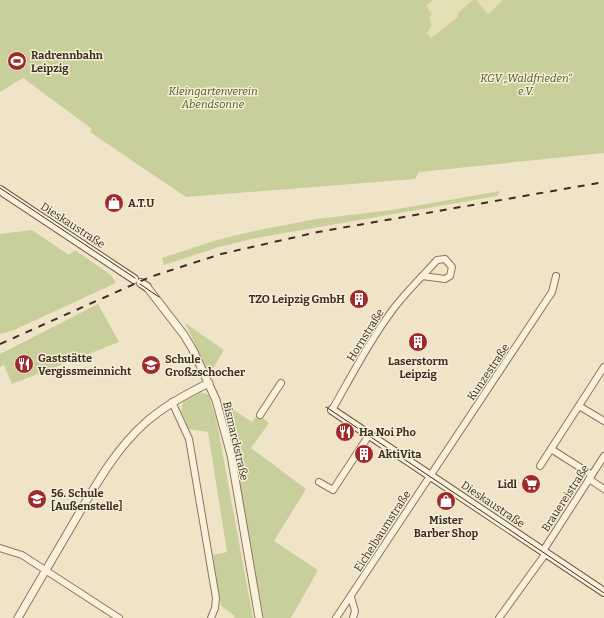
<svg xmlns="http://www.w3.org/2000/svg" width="604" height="618" viewBox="0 0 604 618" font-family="Bitter,serif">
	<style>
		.farmland { fill: #e6deb5 }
		.green { fill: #c9cf9b }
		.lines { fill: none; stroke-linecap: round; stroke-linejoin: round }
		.minor-casing { stroke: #8d765c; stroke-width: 8 }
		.tertiary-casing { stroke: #8d765c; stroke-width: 9 }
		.secondary-casing { stroke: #6f573f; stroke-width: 10 }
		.minor { stroke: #faf1dc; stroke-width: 6 }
		.tertiary { stroke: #faf1dc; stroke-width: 7 }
		.secondary { stroke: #faf1dc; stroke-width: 8 }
		.tram { stroke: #3d2e20; stroke-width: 1 }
		.rail { stroke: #3d2e20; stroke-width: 2; stroke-dasharray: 7 7; stroke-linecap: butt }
		.labels { text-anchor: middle; stroke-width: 3; stroke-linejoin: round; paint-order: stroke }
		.poi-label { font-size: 11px; font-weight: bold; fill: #3d2e20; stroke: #f7eed8; text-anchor: start }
		.park-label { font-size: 11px; font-style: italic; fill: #4d5a26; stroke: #f7eed8 }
		.street-label { font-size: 11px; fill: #3d2e20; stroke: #f7eed8 }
	</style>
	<rect width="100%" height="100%" fill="#f0e4c8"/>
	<path class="farmland" d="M433 0H503L436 62 397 34Z"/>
	<path class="green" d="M0 0H58L52 21 58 0H433L426 6 432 14 429 17 432 25 427 33 431 38 458 17V13L473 0H476L488 14 503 0H604V153L419 172 415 179 186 197 90 132 92 129 23 78 0 92Z
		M500 191 497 196 256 238 219 247 164 265 162 258 217 240 254 231 316 219 392 210Z
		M32 230 69 255 75 250 111 275 116 283 14 330 0 334V234Z
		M98 304 119 342 12 384 4 365 0 367V354Z
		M185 323 224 350 210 374 207 369Z
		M201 392 209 395 217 423 253 618H234L235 616 221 606 213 555 227 552 208 432 189 429 181 411 183 402Z
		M222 402 252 422 258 414 269 423 251 448 306 489 274 541 318 570 291 618H264Z"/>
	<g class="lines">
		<g class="minor-casing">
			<path id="minor" d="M172 402 189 439 216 598 215 608 211 618
				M579 406 604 421
				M332 410C352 375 370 340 394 308 407 291 423 276 437 260L445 259 452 267 450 276 445 279 422 276
				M260 415 281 383
				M540 466 551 449
				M592 475 551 449 604 367
				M589 479 604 489
				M319 482 333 490 369 435
				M0 548 22 555 119 618
				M543 551 604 456
				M351 597 355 611 353 618
				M336 618 552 292 556 276
				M499 618 546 553"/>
		</g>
		<g class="tertiary-casing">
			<path id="tertiary" d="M147 287 184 335 193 350 216 400 231 455 259 618
				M18 618C39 581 61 545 82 508 100 478 118 447 145 423 164 406 186 394 209 383"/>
		</g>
		<g class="secondary-casing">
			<path id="secondary" d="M0 190 134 279
				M141 283 147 287
				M332 410 604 592"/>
		</g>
		<use href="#minor" class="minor"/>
		<use href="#tertiary" class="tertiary"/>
		<use href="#secondary" class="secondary"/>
		<path class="tram" d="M0 188 135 278
			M140 284 159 297
			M326 407 604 593"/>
		<path class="rail" d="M0 344 150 277 221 254 318 232 604 182"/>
	</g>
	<defs>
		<g id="stadium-disc" transform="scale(1)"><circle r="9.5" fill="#9e2a2b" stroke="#f7eed8"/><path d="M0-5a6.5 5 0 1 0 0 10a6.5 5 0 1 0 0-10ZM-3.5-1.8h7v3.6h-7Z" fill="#fff"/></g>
		<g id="shop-disc" transform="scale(1)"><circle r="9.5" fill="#9e2a2b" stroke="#f7eed8"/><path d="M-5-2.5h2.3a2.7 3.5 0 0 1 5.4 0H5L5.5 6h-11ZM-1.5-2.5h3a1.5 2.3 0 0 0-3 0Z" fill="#fff"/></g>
		<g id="building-disc" transform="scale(1)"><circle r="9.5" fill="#9e2a2b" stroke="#f7eed8"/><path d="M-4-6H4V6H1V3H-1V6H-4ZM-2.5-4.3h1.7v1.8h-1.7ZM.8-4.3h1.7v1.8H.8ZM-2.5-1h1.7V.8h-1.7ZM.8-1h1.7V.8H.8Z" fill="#fff"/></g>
		<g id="restaurant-disc" transform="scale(1)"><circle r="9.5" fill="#9e2a2b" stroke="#f7eed8"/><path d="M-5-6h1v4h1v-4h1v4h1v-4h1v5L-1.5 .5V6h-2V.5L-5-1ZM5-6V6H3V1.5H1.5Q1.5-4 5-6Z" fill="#fff"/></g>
		<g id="school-disc" transform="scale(1)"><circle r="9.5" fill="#9e2a2b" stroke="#f7eed8"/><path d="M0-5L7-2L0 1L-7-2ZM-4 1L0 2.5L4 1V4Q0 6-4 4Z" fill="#fff"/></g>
		<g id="supermarket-disc" transform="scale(1)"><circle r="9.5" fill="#9e2a2b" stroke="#f7eed8"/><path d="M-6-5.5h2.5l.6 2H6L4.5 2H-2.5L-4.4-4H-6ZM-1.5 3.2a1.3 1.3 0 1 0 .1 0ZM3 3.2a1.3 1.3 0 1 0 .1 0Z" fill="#fff"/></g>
	</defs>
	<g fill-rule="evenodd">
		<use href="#stadium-disc" x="17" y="61"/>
		<use href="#shop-disc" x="114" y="203"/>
		<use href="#building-disc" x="359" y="299"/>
		<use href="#building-disc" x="418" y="342"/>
		<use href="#restaurant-disc" x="24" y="364"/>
		<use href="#school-disc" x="151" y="365"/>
		<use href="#restaurant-disc" x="345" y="432"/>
		<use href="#building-disc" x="364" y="454"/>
		<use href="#supermarket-disc" x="531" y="484"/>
		<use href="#school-disc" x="37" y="499"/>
		<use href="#shop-disc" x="446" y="501"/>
	</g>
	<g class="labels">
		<g class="poi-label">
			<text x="31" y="59">Radrennbahn<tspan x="31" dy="13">Leipzig</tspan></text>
			<text x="128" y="207">A.T.U</text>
			<text x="345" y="303" text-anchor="end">TZO Leipzig GmbH</text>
			<text x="38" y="362">Gaststätte<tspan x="38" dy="13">Vergissmeinnicht</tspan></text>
			<text x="165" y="363">Schule<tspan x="165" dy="13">Großzschocher</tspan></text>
			<text x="418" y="365" text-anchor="middle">Laserstorm<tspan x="418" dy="13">Leipzig</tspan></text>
			<text x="359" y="436">Ha Noi Pho</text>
			<text x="378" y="458">AktiVita</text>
			<text x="517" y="488" text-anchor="end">Lidl</text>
			<text x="51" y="497">56. Schule<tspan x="51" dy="13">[Außenstelle]</tspan></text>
			<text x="446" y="524" text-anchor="middle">Mister<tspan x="446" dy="13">Barber Shop</tspan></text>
		</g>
		<g class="park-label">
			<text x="526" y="82">KGV „Waldfrieden“<tspan x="526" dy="13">e.V.</tspan></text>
			<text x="213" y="95">Kleingartenverein<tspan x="213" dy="13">Abendsonne</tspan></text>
		</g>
		<g class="street-label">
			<text transform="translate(73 225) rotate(33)" y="4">Dieskaustraße</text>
			<text transform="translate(365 335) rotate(-58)" y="4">Hornstraße</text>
			<text transform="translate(488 372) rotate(-56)" y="4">Kunzestraße</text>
			<text transform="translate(236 441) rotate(77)" y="4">Bismarckstraße</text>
			<text transform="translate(565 498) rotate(-57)" y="4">Brauereistraße</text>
			<text transform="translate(493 504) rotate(34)" y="4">Dieskaustraße</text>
			<text transform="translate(382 531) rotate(-57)" y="4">Eichelbaumstraße</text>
		</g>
	</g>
</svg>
